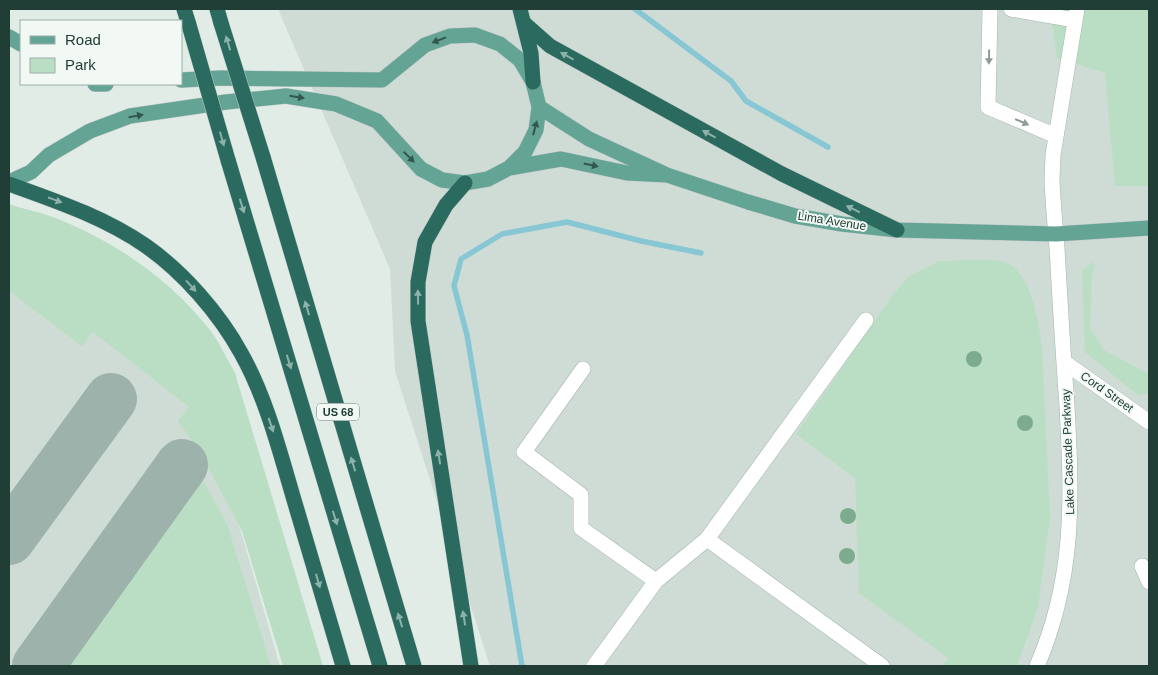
<svg xmlns="http://www.w3.org/2000/svg" width="1158" height="675" viewBox="0 0 1158 675" font-family="Arial,sans-serif">
	<style>
		.built { fill: #cfdcd6 }
		.green { fill: #b9dec4 }
		.lines { fill: none; stroke-linecap: round; stroke-linejoin: round }
		.stream { stroke: #87c7d4; stroke-width: 5.5 }
		.taxiway { stroke: #9eb2ac; stroke-width: 52 }
		.minor-casing { stroke: #a4b4ae; stroke-width: 16 }
		.major-casing { stroke: #c1c9c7; stroke-width: 16 }
		.highway-casing { stroke: #c1c9c7; stroke-width: 16 }
		.minor { stroke: #fff; stroke-width: 15 }
		.major { stroke: #64a494; stroke-width: 15 }
		.highway { stroke: #2b6b5f; stroke-width: 15 }
		.highway-bridge-casing { stroke: #c1c9c7; stroke-width: 16; stroke-linecap: butt }
		.highway-bridge { stroke: #2b6b5f; stroke-width: 15 }
		.tree { fill: #7cab90 }
		.oneway { fill: #32584e }
		.oneway2 { fill: #8eb2aa }
		.oneway3 { fill: #909e9a }
		.labels { text-anchor: middle; stroke-width: 4; stroke-linejoin: round; paint-order: stroke }
		.shield { fill: #f2f9f5; stroke: #60766f; stroke-width: 1 }
		.shield-label { font-size: 11px; font-weight: bold; fill: #213e36 }
		.street-label { font-size: 12px; fill: #213e36; stroke: #f2f9f5 }
	</style>
	<rect width="100%" height="100%" fill="#e1ece7"/>
	<path class="built" d="M278 9H1149V666H490L395 371 390 269Z
		M9 262 189 353 280 666H9Z"/>
	<path class="green" d="M1050 9H1149V186H1115L1105 73 1057 58Z
		M9 204C23 209 39 212 53 217 114 241 169 278 210 330 220 343 227 359 235 373L323 666H283L242 531 200 452 178 421 189 407 93 332 82 346 9 291Z
		M939 261C958 261 982 258 1000 261 1031 265 1039 323 1042 349L1050 518 1038 607 1017 666H942L948 658 859 593 855 478 796 434 892 296 908 277Z
		M1093 262 1095 265 1092 274 1090 328 1104 350 1149 374V393L1139 396 1085 352 1082 271Z
		M198 481 204 482 227 524 271 666H56L189 486Z"/>
	<g class="lines">
		<path class="stream" d="M635 9 731 81 746 101 828 147
			M522 666 467 335 454 286 461 259 502 234 567 222 641 241 701 253"/>
		<path class="taxiway" d="M9 539 111 399
			M38 666 182 465"/>
		<g class="minor-casing">
			<path id="minor" d="M990 9 988 107 1056 136
				M1011 9 1075 20
				M866 320 707 539 882 666
				M1064 362 1149 422
				M583 369 524 452 581 495V528L656 581
				M1142 566 1149 582
				M594 666 656 581 707 539
				M1037 666C1075 578 1072 500 1067 406 1063 353 1060 301 1057 248 1055 225 1053 203 1052 180L1053 155 1077 9"/>
		</g>
		<g class="major-casing">
			<path id="major" d="M9 37 21 44
				M181 80 221 78 382 80 425 45 450 36 475 35 500 44 520 60 533 82 539 107 536 130 525 152 509 168
				M95 84H106
				M539 107 589 139 667 175 748 202 795 216 842 224 897 230 1056 234 1149 228
				M9 182 31 172 49 155 90 131 130 116 226 102 286 96 336 104 377 121 421 169 442 180 465 183 488 179 509 168 561 159 627 173 667 175"/>
		</g>
		<g class="highway-casing">
			<path id="highway" d="M184 9 189 25
				M217 9 221 23
				M520 9 531 53 533 82
				M524 23 550 46 782 174 897 230
				M263 157 414 666
				M228 160 380 666
				M465 183 446 205 425 242 418 282V321L471 666
				M9 184C56 201 104 217 146 246 183 272 219 313 241 353 268 401 281 457 297 510 312 562 328 614 343 666"/>
		</g>
		<use href="#minor" class="minor"/>
		<use href="#major" class="major"/>
		<use href="#highway" class="highway"/>
		<g class="highway-bridge-casing">
			<path id="highway-bridge" d="M221 23 263 157
				M189 25 228 160"/>
		</g>
		<use href="#highway-bridge" class="highway-bridge"/>
	</g>
	<g class="tree">
		<circle cx="974" cy="359" r="8"/>
		<circle cx="1025" cy="423" r="8"/>
		<circle cx="848" cy="516" r="8"/>
		<circle cx="847" cy="556" r="8"/>
	</g>
	<defs><path id="oneway-solid" d="M-6-.8H1V-3.2L6.5 0L1 3.2V.8H-6Z" transform="scale(1.25)"/></defs>
	<g class="oneway">
		<use href="#oneway-solid" transform="translate(439 40) rotate(159)"/>
		<use href="#oneway-solid" transform="translate(297 97) rotate(9)"/>
		<use href="#oneway-solid" transform="translate(136 116) rotate(-10)"/>
		<use href="#oneway-solid" transform="translate(535 128) rotate(-75)"/>
		<use href="#oneway-solid" transform="translate(409 157) rotate(45)"/>
		<use href="#oneway-solid" transform="translate(591 165) rotate(12)"/>
	</g>
	<g class="oneway2">
		<use href="#oneway-solid" transform="translate(228 43) rotate(-107)"/>
		<use href="#oneway-solid" transform="translate(567 56) rotate(-151)"/>
		<use href="#oneway-solid" transform="translate(709 134) rotate(-151)"/>
		<use href="#oneway-solid" transform="translate(222 139) rotate(74)"/>
		<use href="#oneway-solid" transform="translate(55 200) rotate(20)"/>
		<use href="#oneway-solid" transform="translate(242 206) rotate(73)"/>
		<use href="#oneway-solid" transform="translate(853 209) rotate(-154)"/>
		<use href="#oneway-solid" transform="translate(191 286) rotate(48)"/>
		<use href="#oneway-solid" transform="translate(418 297) rotate(-91)"/>
		<use href="#oneway-solid" transform="translate(307 308) rotate(-107)"/>
		<use href="#oneway-solid" transform="translate(289 362) rotate(73)"/>
		<use href="#oneway-solid" transform="translate(271 425) rotate(71)"/>
		<use href="#oneway-solid" transform="translate(439 457) rotate(-99)"/>
		<use href="#oneway-solid" transform="translate(353 464) rotate(-107)"/>
		<use href="#oneway-solid" transform="translate(335 518) rotate(73)"/>
		<use href="#oneway-solid" transform="translate(318 581) rotate(74)"/>
		<use href="#oneway-solid" transform="translate(464 618) rotate(-99)"/>
		<use href="#oneway-solid" transform="translate(400 620) rotate(-107)"/>
	</g>
	<g class="oneway3">
		<use href="#oneway-solid" transform="translate(989 57) rotate(91)"/>
		<use href="#oneway-solid" transform="translate(1022 122) rotate(23)"/>
	</g>
	<g class="labels">
		<rect class="shield" x="317" y="403.5" width="42" height="17" rx="4"/>
		<g class="shield-label">
			<text x="338" y="416">US 68</text>
		</g>
		<g class="street-label">
			<text transform="translate(832 221) rotate(9)" y="4">Lima Avenue</text>
			<text transform="translate(1107 392) rotate(35)" y="4">Cord Street</text>
			<text transform="translate(1068 452) rotate(-92)" y="4">Lake Cascade Parkway</text>
		</g>
	</g>
	<rect width="1158" height="675" fill="none" stroke="#213e36" stroke-width="20"/>
	<rect x="20" y="20" width="162" height="65" fill="#f2f9f5" stroke="#9eaea9"/>
	<rect x="30" y="36" width="25" height="8" fill="#64a494" stroke="#9eaea9"/>
	<text x="65" y="45" font-size="15" fill="#213e36">Road</text>
	<rect x="30" y="58" width="25" height="15" fill="#b9dec4" stroke="#9eaea9"/>
	<text x="65" y="70" font-size="15" fill="#213e36">Park</text>
</svg>
